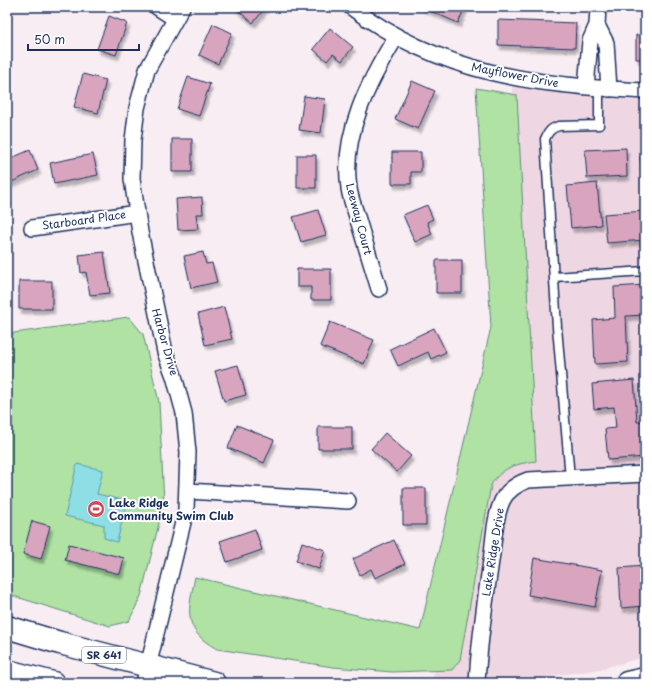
<svg xmlns="http://www.w3.org/2000/svg" width="652" height="690" viewBox="0 0 652 690" font-family="'Playpen Sans',sans-serif">
	<style>
		.built { fill: #eed7e2 }
		.green { fill: #afe2a3; stroke: #658880 }
		.water { fill: #8ddee5; stroke: #5f98af }
		.building { fill: #d9a5be; stroke: #1b2f5e; filter: url(#shadow) }
		.lines { fill: none; stroke-linecap: round; stroke-linejoin: round }
		.lane-casing { stroke: #1b2f5e; stroke-width: 11 }
		.street-casing { stroke: #1b2f5e; stroke-width: 18 }
		.primary-casing { stroke: #1b2f5e; stroke-width: 25 }
		.lane { stroke: #fff; stroke-width: 8 }
		.street { stroke: #fff; stroke-width: 15 }
		.primary { stroke: #fff; stroke-width: 22 }
		.labels { text-anchor: middle; stroke-width: 4; stroke-linejoin: round; paint-order: stroke }
		.shield { fill: #fff; stroke: #5f6d8e; stroke-width: 1 }
		.shield-label { font-size: 10px; font-weight: bold; fill: #1b2f5e }
		.street-label { font-size: 11px; fill: #1b2f5e; stroke: #fff }
		.poi-label { font-size: 11px; font-weight: bold; fill: #1b2f5e; stroke: #fff; text-anchor: start }
	</style>
	<defs>
		<filter id="shadow"><feDropShadow dx="2.5" dy="4.5" stdDeviation="1" flood-color="#0004"/></filter>
	</defs>
	<rect width="100%" height="100%" fill="#f7edf2"/>
	<filter id="ink" filterUnits="userSpaceOnUse"><feTurbulence type="fractalNoise" baseFrequency=".025" numOctaves="2"/><feDisplacementMap in="SourceGraphic" scale="8" xChannelSelector="R" yChannelSelector="G"/><feConvolveMatrix kernelMatrix="1 2 1 2 8 2 1 2 1" color-interpolation-filters="sRGB"/></filter>
	<g filter="url(#ink)">
		<path class="built" d="M512 86 556 93 645 101V657L596 670 510 682 432 683 482 448 527 446Z"/>
		<path class="green" d="M476 88 517 95 536 461C516 464 502 467 491 485L460 660 452 670 392 672 333 667 217 649C182 630 188 611 195 577L420 630 491 327Z
			M129 317 143 334 159 402 164 503 141 596 129 621 110 626 7 594V334Z"/>
		<path class="water" d="M77 464 103 470 97 494 127 501 117 542 104 538V525L65 516Z"/>
		<path class="building" d="M234 7H266L253 23Z
			M421 7H465L458 23Z
			M109 16 127 23 116 55 97 49Z
			M498 20 576 23 575 48 498 45Z
			M213 24 232 33 218 64 199 55Z
			M330 28 353 47 342 61 333 54 327 61 313 49Z
			M636 35H645V59H636Z
			M83 74 106 80 98 113 74 107Z
			M188 77 210 84 199 116 177 109Z
			M412 81 435 91 418 129 395 119Z
			M304 96 325 99 321 133 299 130Z
			M172 139H192V172H172Z
			M626 148 627 176 587 178 585 150Z
			M30 150 38 170 7 184V160Z
			M392 152H421V172H411V184H392Z
			M93 154 98 175 54 184 50 163Z
			M297 155H316V188H297Z
			M645 156V187H643L640 157Z
			M597 183 601 225 571 228 567 186Z
			M202 197 203 214H196L198 229 178 230 176 199Z
			M427 205 433 219 427 222 432 234 415 242 403 215Z
			M318 210 326 235 301 242 293 217Z
			M645 211V240L607 243 604 214Z
			M104 252 110 293 90 295 86 272 81 273 79 255Z
			M203 252 206 264 212 263 217 282 191 288 184 256Z
			M436 260H462V293H436Z
			M297 269H331V300H311V287H297Z
			M19 281H52V309H19Z
			M645 285V315L626 316 628 362 595 364 593 320 615 318 614 287Z
			M224 307 232 339 205 345 198 314Z
			M330 322 374 340 364 364 320 346Z
			M434 328 446 352 431 359 428 352 398 366 390 349Z
			M238 365 246 395 224 401 215 371Z
			M634 380 637 422 645 421V457L608 460 605 429 616 428 614 407 594 409 592 384Z
			M237 425 274 440 264 463 228 448Z
			M318 427H352V449H318Z
			M385 433 411 456 397 472 371 449Z
			M403 488H426V525H403Z
			M32 521 50 526 41 559 23 554Z
			M255 529 262 550 227 562 220 541Z
			M394 540 405 564 375 578 371 569 360 575 353 559Z
			M302 542 325 550 319 569 296 561Z
			M69 544 124 558 120 574 65 560Z
			M534 558 602 570 595 607 528 595Z
			M645 566V606L621 608 619 568Z"/>
		<g class="lines">
			<g class="lane-casing">
				<path id="lane" d="M554 277 645 271
					M570 478 557 327 545 139C548 132 551 128 559 126L599 125V89"/>
			</g>
			<g class="street-casing">
				<path id="street" d="M157 7 174 18
					M351 7C442 75 535 85 645 91
					M597 25 606 43 609 89
					M586 87 590 41 597 25 598 7
					M32 228 137 213
					M379 289C372 266 365 243 358 220 355 209 350 198 349 188 341 135 369 81 396 37
					M188 491 348 501
					M144 683 186 510 188 452 184 413 174 376 165 352 140 232 132 179 133 140 137 108 147 70 182 7
					M477 683C479 642 485 602 491 561 494 541 494 519 502 501 507 490 517 484 528 480L645 474"/>
			</g>
			<g class="primary-casing">
				<path id="primary" d="M7 627 60 643 214 683
					M7 671 53 683
					M627 683 645 679"/>
			</g>
			<use href="#lane" class="lane"/>
			<use href="#street" class="street"/>
			<use href="#primary" class="primary"/>
		</g>
	</g>
	<defs>
		<g id="stadium-disc" transform="scale(0.9)"><circle r="9.5" fill="#d1495b" stroke="#fff"/><path d="M0-5a6.5 5 0 1 0 0 10a6.5 5 0 1 0 0-10ZM-3.5-1.8h7v3.6h-7Z" fill="#fff"/></g>
	</defs>
	<g fill-rule="evenodd">
		<use href="#stadium-disc" x="96" y="509"/>
	</g>
	<g class="labels">
		<rect class="shield" x="82" y="647" width="44" height="16" rx="3"/>
		<g class="shield-label">
			<text x="104" y="659">SR 641</text>
		</g>
		<g class="street-label">
			<text transform="translate(515 75) rotate(11)" y="4">Mayflower Drive</text>
			<text transform="translate(359 219) rotate(75)" y="4">Leeway Court</text>
			<text transform="translate(84 220) rotate(-8)" y="4">Starboard Place</text>
			<text transform="translate(165 342) rotate(74)" y="4">Harbor Drive</text>
			<text transform="translate(493 552) rotate(-81)" y="4">Lake Ridge Drive</text>
		</g>
		<g class="poi-label">
			<text x="109" y="507">Lake Ridge<tspan x="109" dy="13">Community Swim Club</tspan></text>
		</g>
	</g>
	<rect width="652" height="690" fill="none" stroke="#fff" stroke-width="24"/>
	<rect x="12" y="12" width="628" height="666" fill="none" stroke="#1b2f5e" stroke-width="1.5" filter="url(#ink)"/>
	<path d="M28 44v6h111v-6" fill="none" stroke="#1b2f5e" stroke-width="2"/>
	<text x="34" y="44" font-size="12" fill="#1b2f5e" stroke="#ffffff" stroke-width="3" paint-order="stroke">50 m</text>
</svg>
